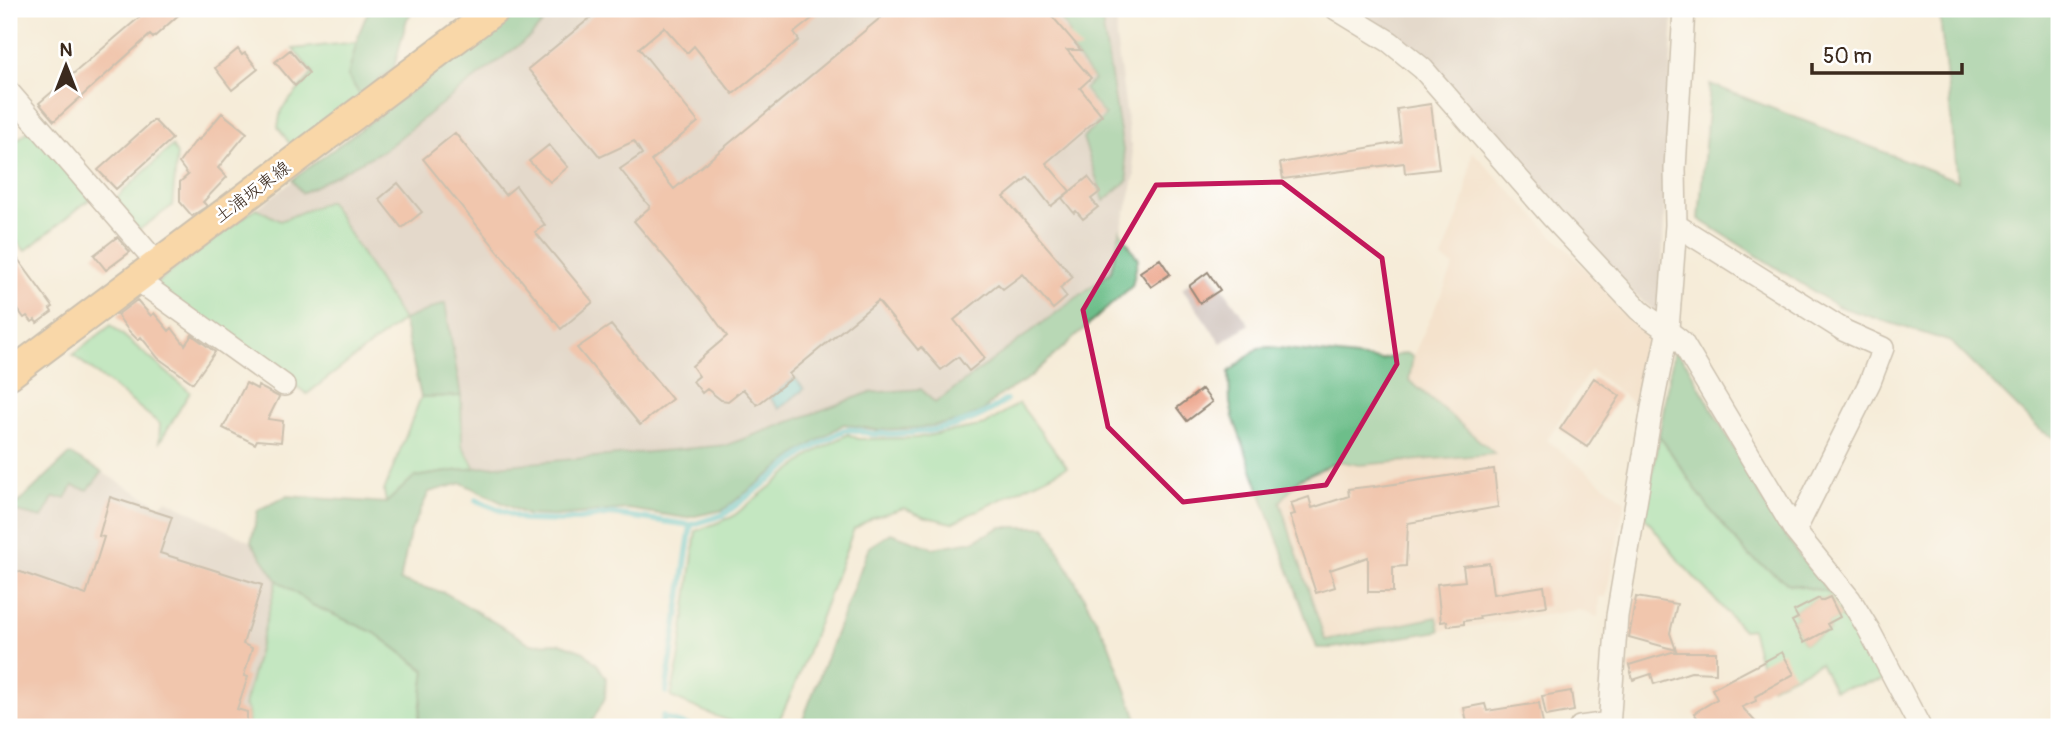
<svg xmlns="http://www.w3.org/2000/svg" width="2068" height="736" viewBox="0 0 2068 736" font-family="Pangolin,'Klee One',sans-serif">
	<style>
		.built { fill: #f1d5bd }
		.industrial { fill: #cec1ba }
		.green { fill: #87dfa4; stroke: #618461; stroke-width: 2; fill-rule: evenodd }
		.forest { fill: #6dbe8a; stroke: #547454; stroke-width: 2 }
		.water { fill: #5bc8d2; stroke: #4b7978; stroke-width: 2 }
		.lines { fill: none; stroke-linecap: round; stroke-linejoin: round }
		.stream { stroke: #5bc8d2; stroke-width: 6 }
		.building { fill: #ea9779 }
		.minor-casing { stroke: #988b7c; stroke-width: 24 }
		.major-casing { stroke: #988b7c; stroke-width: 32 }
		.minor { stroke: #fff; stroke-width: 21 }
		.major { stroke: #fcbd6e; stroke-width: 28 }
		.marked { fill: none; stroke: #c2185b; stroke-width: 5; stroke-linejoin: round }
		.labels { text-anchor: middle; stroke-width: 5; stroke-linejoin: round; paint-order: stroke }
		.street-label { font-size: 18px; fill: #3b2a1e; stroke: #fff }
	</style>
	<rect width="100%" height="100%" fill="#fff"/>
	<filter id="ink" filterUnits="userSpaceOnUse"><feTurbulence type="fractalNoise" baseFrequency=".0143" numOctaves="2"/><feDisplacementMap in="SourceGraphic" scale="14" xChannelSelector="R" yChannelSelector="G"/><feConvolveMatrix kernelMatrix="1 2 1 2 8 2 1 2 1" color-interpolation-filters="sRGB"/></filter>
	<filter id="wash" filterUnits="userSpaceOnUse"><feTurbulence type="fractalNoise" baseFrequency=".00686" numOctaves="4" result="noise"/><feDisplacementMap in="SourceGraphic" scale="28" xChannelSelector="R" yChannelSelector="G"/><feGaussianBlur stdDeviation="1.57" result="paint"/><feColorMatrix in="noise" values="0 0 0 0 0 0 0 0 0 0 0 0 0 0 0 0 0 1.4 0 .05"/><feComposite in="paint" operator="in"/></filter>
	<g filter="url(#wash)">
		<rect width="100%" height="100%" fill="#f6ecd9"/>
		<path class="built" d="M1472 151 1649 335 1641 409 1590 370 1547 440 1625 501 1606 597H1599L1598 617 1578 610 1440 631 1437 617 1325 640 1279 502 1299 479 1339 460 1359 465 1494 454 1409 380 1413 356 1454 266 1442 259 1465 197Z"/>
		<path class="industrial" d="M522 9H1118L1116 38 1135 175 1111 272 935 403 868 393 727 445 475 468 461 445V396L421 397 403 321 307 394 154 285Z
			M1346 9H1673L1660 316 1631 291 1436 74Z
			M1209 269 1249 324 1221 343 1182 288Z
			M70 454 159 505 167 500 251 542 277 580 244 705 248 711 249 727H9V510H11Z"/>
		<path class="green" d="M357 42 348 76 360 95 299 146 290 144 278 127 281 110 313 73 293 49Z
			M31 129 90 199 25 251 9 231V146Z
			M172 146 177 154 172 206 139 230 113 201Z
			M329 201 403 320 307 394 154 285 256 208 280 221Z
			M111 325 190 392 159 443 160 424 73 355Z
			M461 396 462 445 475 468 414 477 386 503 384 491 421 397Z
			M1019 403 1067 467 952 523 923 516 904 508 874 517 854 529 795 685 777 725C752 736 695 707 671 697L679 661 696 531 732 517 813 453 848 434 858 439 916 438 985 425Z
			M1659 435 1708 507 1748 555 1789 584 1829 592 1862 634 1885 680 1834 690 1820 663 1771 687 1760 663 1751 629 1743 630 1681 563 1645 517ZM1829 597 1840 617 1827 624 1830 630 1804 643 1792 621 1798 618 1794 611 1819 598 1821 601Z
			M277 580 312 605 375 633 425 671 418 727H249L248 711 244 706Z"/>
		<path class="forest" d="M369 9H415L407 19 394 68 360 95 348 76 359 33Z
			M522 9H555L531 36 431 112 386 149 302 193 292 180Z
			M1061 9H1100L1128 180 1104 201 1083 138 1105 116 1084 89 1094 80 1064 40 1070 34 1058 14Z
			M1939 9H2059V440L2041 431 1951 342 1837 306 1699 219 1710 84 1958 181Z
			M1120 230 1138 259 1132 286 1029 378 996 398 983 411 961 421 920 428 877 430 844 424 801 451 723 510 686 518 627 509 556 516 527 515 462 483 429 492 410 533 400 581 445 593 531 644 560 643 584 652 598 665 606 678 605 698 589 727H418L425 670 375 633 312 605 277 580 251 542 258 510 287 496 386 503 414 477 475 468 727 445 868 393 921 389 935 403 1111 272Z
			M445 303 461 396 421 397 403 320Z
			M1270 347 1381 360 1405 353 1413 356 1409 380 1495 454 1359 465 1339 461 1299 479 1280 502 1325 640 1437 617 1440 631 1333 648H1317L1233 417 1230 403 1229 372 1258 348Z
			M1674 350 1687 364 1763 501 1798 554 1829 592 1789 584 1748 555 1708 507 1659 435Z
			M70 454 102 472 88 490 73 486 66 498H53L42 518 9 510V499L17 504Z
			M1001 527H1046L1108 642 1140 727H800L869 547 891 533 933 548 973 541Z"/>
		<path class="water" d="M795 378 804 389 779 409 770 398Z"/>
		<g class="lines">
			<path class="stream" d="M476 500 525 520 565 521 612 514 691 525 723 515 807 451 844 430C854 427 865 434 876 434 923 434 967 429 1006 400
				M666 692 691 525
				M663 718 692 727
				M661 727 663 716"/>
		</g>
		<g id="blocks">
			<path class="building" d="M149 9H185L153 38 150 35 54 121 39 103Z
				M601 9H824L794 33 799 40 733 94 694 46 687 53 664 27 639 48 698 122 651 161 674 189 891 9H1046L1081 50H1067L1091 78 1080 88 1102 115 1046 163 1070 191 1051 206 1028 177 1004 197 1073 277 1060 288 1067 297 1053 309 1023 274 1003 289 998 284 954 320 985 358 969 371 958 357 941 370 921 347 918 350 878 301 789 374 792 378 757 405 743 389 728 401 721 400 707 389 702 393 693 381 699 376 692 366 727 336 704 304 634 221 650 207 620 169 642 154 634 141 600 157 528 69Z
				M238 49 242 55 245 53 258 69 232 90 215 68Z
				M290 50 309 73 295 86 275 62Z
				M1431 104 1439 169 1405 173 1404 163 1283 179 1280 163 1401 142 1397 109Z
				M222 113 247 133 218 168 227 177 203 202 207 206 192 216 180 202V182L188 175 179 163 197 139 199 140Z
				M154 120 172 139 116 189 98 170Z
				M455 133 505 195 516 186 545 225 535 232 593 302 561 329 423 159Z
				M549 145 568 167 550 182 529 161Z
				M1088 177 1100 192 1091 199 1098 207 1083 219 1076 211 1074 213 1062 198Z
				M398 183 422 212 402 228 379 199Z
				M117 237 130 252 106 270 94 255Z
				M9 247 53 307 50 309 52 312 37 323 35 320 32 322 27 316 24 318 9 297Z
				M1160 259 1170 274 1151 287 1140 272Z
				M1208 272 1220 290 1200 303 1189 286Z
				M137 300 151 316 154 313 169 331 172 328 185 345 192 335 215 352 193 383 158 358 141 337 138 340 129 331 117 315Z
				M611 325 672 399 640 425 577 348Z
				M1594 378 1620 396 1587 447 1560 429Z
				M246 383 257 389 258 386 279 397 268 419 283 421 281 442 257 440 255 444 223 428Z
				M1202 389 1212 402 1187 421 1177 408Z
				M1494 469 1498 507 1408 523 1406 566 1393 567V592H1368V557L1330 570 1335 587 1316 593 1290 515 1295 514 1291 503 1309 497 1312 508 1349 496 1348 489 1374 486V487Z
				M110 497 172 517 160 553 262 585 243 644 252 648 244 676 248 677 237 709 247 712V727H9V568L86 595 104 537 99 536Z
				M1489 563 1493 594 1544 586 1547 606 1479 616 1480 619 1464 621V624L1448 626 1447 621 1441 622 1437 584 1465 581 1463 566Z
				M1636 597 1677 604 1670 633 1676 650 1629 637Z
				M1830 597 1840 617 1827 624 1830 629 1804 643 1792 621 1798 618 1794 611 1819 598 1821 601Z
				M1672 652H1716V673L1691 672 1654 684 1651 674 1633 680 1629 665Z
				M1782 652 1794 674 1765 690 1766 691 1755 697 1756 701 1742 707 1760 727H1704L1694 713 1717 699 1712 689Z
				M1571 691 1574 711 1546 716 1542 696Z
				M1539 703 1543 724 1527 727H1468L1464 708 1485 704 1487 711Z"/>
		</g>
	</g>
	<g filter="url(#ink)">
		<use href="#blocks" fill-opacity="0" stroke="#988b7c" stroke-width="2"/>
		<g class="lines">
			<g class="minor-casing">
				<path id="minor" d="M1336 9 1390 42 1423 69 1552 217 1639 310C1653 322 1669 330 1682 342L1795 531 1850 599 1869 630 1920 727
					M9 92 157 263
					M1676 225 1845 331 1883 348 1870 382 1795 531
					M136 279 284 385
					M1580 727 1609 723
					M1609 727 1617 616 1652 408 1668 329 1676 225 1675 169 1684 9"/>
			</g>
			<g class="major-casing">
				<path id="major" d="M9 375 496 9"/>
			</g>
			<use href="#minor" class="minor"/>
			<use href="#major" class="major"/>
		</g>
	</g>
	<path d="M0 0H2068V736H0ZM1282 182 1382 258 1397 364 1326 485 1183 502 1108 427 1083 310 1156 185Z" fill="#f6ecd9" fill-opacity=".55" fill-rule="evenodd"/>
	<path class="marked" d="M1282 182 1382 258 1397 364 1326 485 1183 502 1108 427 1083 310 1156 185Z"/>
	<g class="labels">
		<g class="street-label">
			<text transform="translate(252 192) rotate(-37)" y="6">土浦坂東線</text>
		</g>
	</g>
	<rect width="2068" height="736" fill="none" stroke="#fff" stroke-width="35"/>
	<g transform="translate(66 66)" stroke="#ffffff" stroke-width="5" paint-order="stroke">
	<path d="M0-5L12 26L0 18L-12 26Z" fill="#3b2a1e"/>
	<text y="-10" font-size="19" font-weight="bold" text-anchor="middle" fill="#3b2a1e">N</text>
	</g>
	<path d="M1812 63v10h150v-10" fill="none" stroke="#3b2a1e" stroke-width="3.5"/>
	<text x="1823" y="63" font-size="21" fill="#3b2a1e" stroke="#ffffff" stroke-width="5" paint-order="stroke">50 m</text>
</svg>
